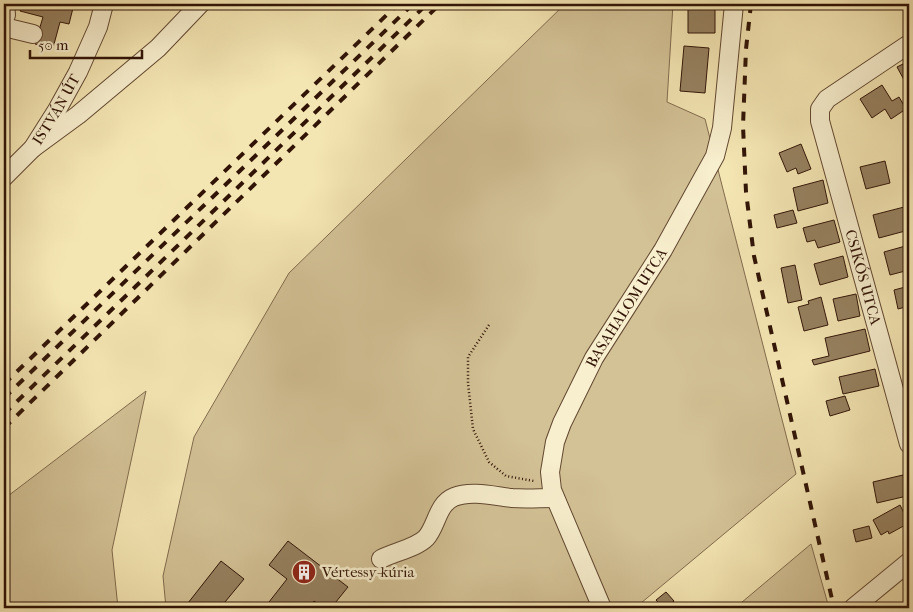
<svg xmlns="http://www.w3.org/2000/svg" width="913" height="612" viewBox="0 0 913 612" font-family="'IM FELL French Canon',serif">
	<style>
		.green { fill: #d3c296; stroke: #826b4e }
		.building { fill: #968160; stroke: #311406 }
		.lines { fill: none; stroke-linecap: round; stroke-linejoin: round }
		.minor-casing { stroke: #624831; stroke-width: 20 }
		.path { stroke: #311406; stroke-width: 2.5; stroke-dasharray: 1 2.5; stroke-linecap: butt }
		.minor { stroke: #f8efce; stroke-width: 18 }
		.rail { stroke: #311406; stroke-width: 4; stroke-dasharray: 9 9; stroke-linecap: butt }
		.labels { text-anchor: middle; stroke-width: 5; stroke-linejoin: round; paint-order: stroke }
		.street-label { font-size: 15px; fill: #311406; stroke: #f8efce }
		.poi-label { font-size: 15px; fill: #311406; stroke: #f8efce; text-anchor: start }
	</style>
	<rect width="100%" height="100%" fill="#f4e6b3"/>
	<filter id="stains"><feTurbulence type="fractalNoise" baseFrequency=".004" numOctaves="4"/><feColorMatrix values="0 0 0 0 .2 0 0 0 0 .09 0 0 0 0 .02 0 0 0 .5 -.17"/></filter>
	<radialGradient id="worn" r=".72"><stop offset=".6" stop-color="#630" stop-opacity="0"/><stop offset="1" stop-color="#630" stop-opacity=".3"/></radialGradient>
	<path class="green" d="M565 4H673L667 102 705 119 796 474 635 608H166L163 576 194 437 289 273Z
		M146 391 112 550 118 608H4V499Z
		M811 544 829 608H735Z"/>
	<path class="building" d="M22 4H74L69 24 60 22 53 48 35 44 43 17 20 11Z
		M688 4H715V33H688Z
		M684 46 709 48 705 93 680 91Z
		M909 61V89L897 67Z
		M882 85 892 101 899 97 906 109 891 119 885 109 872 118 860 99Z
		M801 144 811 169 798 174 796 168 787 172 779 153Z
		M885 161 890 183 866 189 860 167Z
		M823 180 828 203 798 211 793 188Z
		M908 206 909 230 879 238 873 215Z
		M793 210 797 223 777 228 774 215Z
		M834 220 840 242 818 248 815 240 807 242 803 228Z
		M909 245V270L890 275 884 252Z
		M843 256 848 277 820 285 814 264Z
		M795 265 802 300 788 303 781 268Z
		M909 286V306L898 309 894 290Z
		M856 294 860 316 838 321 833 299Z
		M821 297 828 325 804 331 798 307 809 304 808 301Z
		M865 329 870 351 814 365 812 360 829 356 825 338Z
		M875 369 879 386 843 394 839 377Z
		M845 396 850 410 830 416 826 401Z
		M903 475 907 496 877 503 873 482Z
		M900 505 909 523 889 534 888 531 881 535 873 520Z
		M869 526 872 538 856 542 853 530Z
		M288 541 348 587 331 608H324L314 601 308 608H277L269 602 287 579 269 565Z
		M221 561 244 579 220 608H195L188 603Z
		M666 592 674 601 666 608H663L656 600Z"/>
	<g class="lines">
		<g class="minor-casing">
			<g id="minor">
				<path d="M4 19 6 15 5 4"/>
				<path d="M4 27 33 34"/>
				<path id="s1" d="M909 44 827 99 820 109V121L909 444"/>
				<path d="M33 148 78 115 158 48 200 4"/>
				<path id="s2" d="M4 177 33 148 57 110 78 72 98 27 104 4"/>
				<path d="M381 559C394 552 416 548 426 538 437 526 437 504 454 497 471 490 494 496 512 498 526 499 540 498 554 498"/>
				<path id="s3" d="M602 608 552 490 550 472 555 442 562 423 594 358 663 250 715 156 722 128 734 4"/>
				<path d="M853 608 909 562"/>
			</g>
		</g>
		<path class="path" d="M489 325 468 357V383L473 429 489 462 506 476 534 481"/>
		<use href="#minor" class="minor"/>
		<path class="rail" d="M751 4 746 49 743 126 746 192 754 256 834 608
			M4 384 398 4
			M4 398 413 4
			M4 414 427 4
			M4 428 440 4"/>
	</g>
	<defs>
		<g id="building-disc" transform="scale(1.25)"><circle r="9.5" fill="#8f2418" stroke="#f8efce"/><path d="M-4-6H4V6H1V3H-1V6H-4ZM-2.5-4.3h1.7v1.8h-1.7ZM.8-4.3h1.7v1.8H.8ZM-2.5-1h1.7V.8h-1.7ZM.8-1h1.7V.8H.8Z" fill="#fff"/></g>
	</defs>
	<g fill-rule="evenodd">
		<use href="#building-disc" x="304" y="572"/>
	</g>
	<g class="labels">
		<g class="street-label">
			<text dy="5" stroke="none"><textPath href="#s2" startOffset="86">ISTVÁN ÚT</textPath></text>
			<text dy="5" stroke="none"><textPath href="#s1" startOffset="285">CSIKÓS UTCA</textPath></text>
			<text dy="5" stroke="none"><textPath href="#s3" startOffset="329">BASAHALOM UTCA</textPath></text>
		</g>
		<g class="poi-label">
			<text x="322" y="577">Vértessy-kúria</text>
		</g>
	</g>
	<rect width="913" height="612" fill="none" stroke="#f4e6b3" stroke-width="20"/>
	<rect x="5" y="5" width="903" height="602" fill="none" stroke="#311406" stroke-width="2.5"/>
	<rect x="10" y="10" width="893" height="592" fill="none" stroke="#311406"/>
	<path d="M30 50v8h112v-8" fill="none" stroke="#311406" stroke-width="2.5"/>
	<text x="38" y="50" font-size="15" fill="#311406" stroke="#f8efce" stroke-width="4" paint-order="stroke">50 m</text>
	<rect width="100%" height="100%" filter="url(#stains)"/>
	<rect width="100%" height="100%" fill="url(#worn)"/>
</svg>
